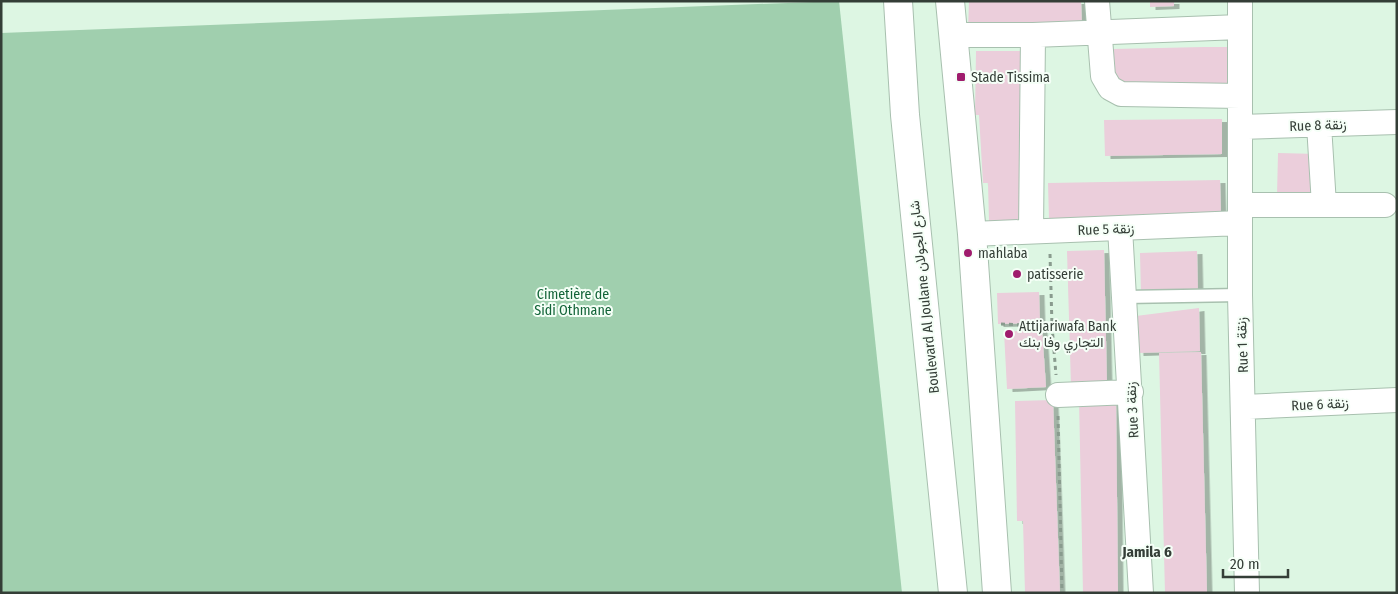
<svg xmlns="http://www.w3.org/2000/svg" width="1398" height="594" viewBox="0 0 1398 594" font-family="'Fira Sans Condensed',Vazirmatn,sans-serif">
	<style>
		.green { fill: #a0cfae }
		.building { fill: #ebcedb; filter: url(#shadow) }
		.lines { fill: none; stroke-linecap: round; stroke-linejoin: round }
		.service-casing { stroke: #a8c0af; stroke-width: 15 }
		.minor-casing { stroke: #a8c0af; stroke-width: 26 }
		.secondary-casing { stroke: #a8c0af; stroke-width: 30 }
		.path { stroke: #899b8e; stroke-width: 3; stroke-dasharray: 4 4; stroke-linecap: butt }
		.service { stroke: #fff; stroke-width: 12 }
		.minor { stroke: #fff; stroke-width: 24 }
		.secondary { stroke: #fff; stroke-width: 28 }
		.poi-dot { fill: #9f1c6d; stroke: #f5fff7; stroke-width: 2 }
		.labels { text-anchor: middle; stroke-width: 4; stroke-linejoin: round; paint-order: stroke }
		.poi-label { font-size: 14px; fill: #343e37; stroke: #f5fff7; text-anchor: start }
		.street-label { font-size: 14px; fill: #343e37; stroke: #f5fff7 }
		.park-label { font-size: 14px; fill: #126438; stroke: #f5fff7 }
		.neighbourhood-label { font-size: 15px; font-weight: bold; fill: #343e37; stroke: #f5fff7 }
	</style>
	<defs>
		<filter id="shadow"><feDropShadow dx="5.5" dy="3" stdDeviation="0" flood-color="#0004"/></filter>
	</defs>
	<rect width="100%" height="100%" fill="#ddf6e3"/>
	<path class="green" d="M839 1 902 593H1V33Z"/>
	<path class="building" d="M969 1H1081L1082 27 968 30Z
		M1150 1H1174V6L1150 7Z
		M1204 47H1235V84L1115 86 1113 49Z
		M976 51H1021L1026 222 989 221 988 183H983L979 115H975Z
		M1222 119V154L1105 156 1104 120Z
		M1278 153 1318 154V197L1277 196Z
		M1220 180 1221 215 1049 219 1048 183Z
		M1104 250 1107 385 1071 386 1067 251Z
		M1197 251 1198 293 1141 295 1140 253Z
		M1039 292 1040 323 998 324 997 293Z
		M1199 308 1200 351 1138 353 1136 316Z
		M1042 329 1046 387 1007 389 1004 332Z
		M1201 352 1207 593H1165L1159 353Z
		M1116 398 1118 593H1083L1079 399Z
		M1053 400 1060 593H1025L1023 521H1017L1015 401Z"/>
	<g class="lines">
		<g class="service-casing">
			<path id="service" d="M1125 297 1240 295"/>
		</g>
		<g class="minor-casing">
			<path id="minor" d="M1097 1 1103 76 1110 88 1121 94 1240 96
				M1240 1V295L1247 593
				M953 35H1033L1240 27
				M1319 125 1324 205
				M1240 127 1397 122
				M1240 205H1385
				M1120 228 1141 593
				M1031 231 1033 35
				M972 234 1240 223
				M1058 395 1131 392
				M1243 407 1397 400"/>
		</g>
		<g class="secondary-casing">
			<path id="secondary" d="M898 1 905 115 953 593
				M950 1 972 234 997 593"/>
		</g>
		<path class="path" d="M1050 254 1052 326 1056 375
			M1001 324 1052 326
			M1058 416 1062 593"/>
		<use href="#service" class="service"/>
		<use href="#minor" class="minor"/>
		<use href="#secondary" class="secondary"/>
	</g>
	<g class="poi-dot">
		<rect x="956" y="72" width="10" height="10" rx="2.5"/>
		<circle cx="968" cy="253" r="5"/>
		<circle cx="1017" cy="274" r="5"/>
		<circle cx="1009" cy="334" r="5"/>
	</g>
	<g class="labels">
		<g class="poi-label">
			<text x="971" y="82">Stade Tissima</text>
			<text x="978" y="258">mahlaba</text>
			<text x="1027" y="279">patisserie</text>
			<text x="1019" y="331">Attijariwafa Bank<tspan x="1019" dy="16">التجاري وفا بنك</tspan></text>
		</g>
		<g class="street-label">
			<text transform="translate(1318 125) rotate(-2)" y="5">Rue 8 زنقة</text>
			<text transform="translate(1106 229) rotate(-2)" y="5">Rue 5 زنقة</text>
			<text transform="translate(924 297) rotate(-96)" y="5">Boulevard Al Joulane شارع الجولان</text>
			<text transform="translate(1242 345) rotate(-92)" y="5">Rue 1 زنقة</text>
			<text transform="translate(1320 404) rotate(-3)" y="5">Rue 6 زنقة</text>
			<text transform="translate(1132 410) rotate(-93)" y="5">Rue 3 زنقة</text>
		</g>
		<g class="park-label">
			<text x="573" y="299">Cimetière de<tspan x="573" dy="16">Sidi Othmane</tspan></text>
		</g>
		<g class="neighbourhood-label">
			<text x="1147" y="557">Jamila 6</text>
		</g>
	</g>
	<rect width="1398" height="594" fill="none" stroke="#343e37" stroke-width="5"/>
	<path d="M1223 569v8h65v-8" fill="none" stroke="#343e37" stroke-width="2.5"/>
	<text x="1230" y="569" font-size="15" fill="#343e37" stroke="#f5fff7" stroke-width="4" paint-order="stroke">20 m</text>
</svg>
